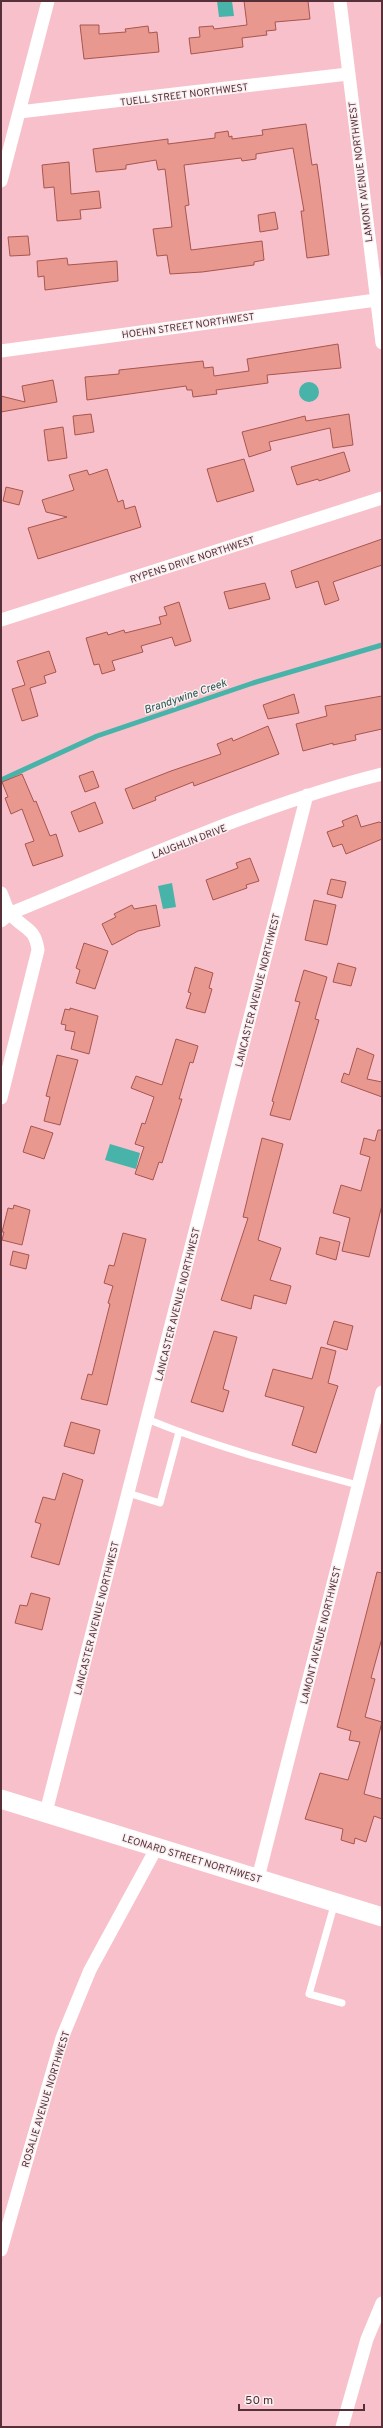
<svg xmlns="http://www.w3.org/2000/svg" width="383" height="2428" viewBox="0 0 383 2428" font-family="Overpass,sans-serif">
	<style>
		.water { fill: #48b3a9 }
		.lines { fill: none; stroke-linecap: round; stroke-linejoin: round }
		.stream { stroke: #48b3a9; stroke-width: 5 }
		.building { fill: #e8988f; stroke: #a7564f }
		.lane { stroke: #fff; stroke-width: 7 }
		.street { stroke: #fff; stroke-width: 13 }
		.secondary { stroke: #fff; stroke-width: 19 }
		.labels { text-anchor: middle; stroke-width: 3; stroke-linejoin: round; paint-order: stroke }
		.street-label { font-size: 10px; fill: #553038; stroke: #f9eff1 }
		.water-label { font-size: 11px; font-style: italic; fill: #25534e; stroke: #f9eff1 }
	</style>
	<rect width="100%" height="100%" fill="#f8c0ca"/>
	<path class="water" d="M217 1H232L234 16 219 17Z
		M299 392a10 10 0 1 1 20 0a10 10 0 1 1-20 0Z
		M172 883 176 907 163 909 158 886Z
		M110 1144 140 1153 136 1169 105 1160Z"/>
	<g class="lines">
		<path class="stream" d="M1 780 97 736 253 683 382 645"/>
	</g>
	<path class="building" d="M244 1H308L310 19 275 22 276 30 266 31 267 35 242 38 243 47 191 54 189 38 200 37 199 27 213 26 214 29 247 25Z
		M80 25H99V34L126 32 125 29 148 26 149 33 157 32 159 52 84 59Z
		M306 124 312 165 317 164 320 185 329 255 307 258 301 211H304L293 148 256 154V159L242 161 241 158 184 165 189 205 185 206 191 250 262 241 264 260 254 262V265L202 272 170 274 167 255 157 256 153 229 172 227 165 169 158 170 156 160 126 165V169L96 172 93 149 168 139V144L215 138V133L228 131 229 137 232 136V139L263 135 262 130Z
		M69 162 71 194 99 191 101 208 80 210 81 219 57 221 54 187 44 188 42 165Z
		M275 212 278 229 260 232 258 215Z
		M28 236 30 255 10 256 8 237Z
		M67 258 68 265 117 261 118 281 45 290 44 276 38 277 37 261Z
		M338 344 341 368 267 375 268 383 216 390 217 394 193 397 192 390H187L186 386 87 400 85 377 119 374V370L203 361 204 368 213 367 214 376 249 371 247 359Z
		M53 380 57 402 1 412V396L25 402 22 386Z
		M91 414 94 432 75 435 73 416Z
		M349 414 353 445 333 448 330 428 269 442 271 450 249 457 242 432 305 416 306 421Z
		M63 427 67 458 48 461 44 430Z
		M344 452 350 471 319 481 318 479 297 485 291 467Z
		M244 459 254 491 217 502 207 469Z
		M107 469 118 502 123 500 125 509 135 506 141 527 38 559 28 528 67 517 46 512 42 500 74 490 69 475 87 470 89 475Z
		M6 487 23 491 19 505 3 501Z
		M382 539V565L333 582 339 600 325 605 318 581 296 588 291 571Z
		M265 583 270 599 229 609 224 592Z
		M179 602 191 641 175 646 172 637 141 646 143 652 112 661 115 670 102 674 99 664 94 665 86 638 107 632 108 635 124 630 125 633 161 624 159 617 167 615 164 607Z
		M49 651 56 672 44 676 46 683 30 688 38 716 22 721 12 689 25 685 17 661Z
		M294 694 299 713 268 719 263 705Z
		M382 696V729L355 735 356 740 333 745V743L303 751 296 724 327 716 325 706Z
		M268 726 279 754 194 786 193 782 155 797 156 800 133 809 125 789 171 771 221 754 217 744 232 738 233 741Z
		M93 771 99 787 85 792 79 776Z
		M22 774 34 802 36 801 50 836 56 834 63 856 33 866 25 844 34 841 22 809 11 814 5 798 8 797 2 782Z
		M95 802 103 823 79 832 71 812Z
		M357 815 361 827 379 822 382 823V839L346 854 342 844 333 847 327 832 344 826 342 821Z
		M250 858 259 881 246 885 247 888 213 900 206 880 238 868 236 863Z
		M331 879 346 882 342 898 327 894Z
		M314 900 336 905 327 945 305 940Z
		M132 905 134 909 156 905 160 926 138 931 112 945 102 924 116 917 114 914Z
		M84 943 108 951 95 989 76 983 80 970 76 968Z
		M338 963 356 968 351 986 333 982Z
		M195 967 213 973 209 988 212 989 205 1013 186 1008 191 993 188 992Z
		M304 970 327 977 315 1019 319 1020 290 1120 270 1115 274 1102 272 1101 300 1002 295 1001Z
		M70 1008 98 1016 89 1054 71 1049 75 1032 65 1030 66 1025 61 1024 65 1009 70 1010Z
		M176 1039 198 1046 193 1063 190 1062 179 1099H182L162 1163 159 1162 153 1180 135 1174 144 1147 135 1144 142 1123 145 1124 154 1097 131 1088 136 1076 162 1085Z
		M357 1048 374 1055 367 1079 382 1082V1097L341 1082 344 1073 349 1075Z
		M57 1055 78 1060 60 1125 44 1121 50 1097 46 1096Z
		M31 1126 53 1133 44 1159 23 1152Z
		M378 1130H382V1205L369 1257 342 1251 350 1218 333 1213 341 1185 361 1191 370 1157 360 1154 364 1138 375 1141Z
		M262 1138 283 1144 258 1240 281 1248 270 1280 291 1286 286 1304 254 1295 251 1309 221 1300 248 1218 243 1217Z
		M14 1205 30 1210 22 1245 2 1240 4 1232H2L8 1208 13 1209Z
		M123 1233 146 1239 107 1405 81 1399 88 1374 92 1375 110 1304 108 1303 113 1286 104 1283 109 1265 114 1266Z
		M320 1237 340 1242 336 1260 316 1254Z
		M13 1251 29 1255 26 1269 10 1265Z
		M334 1321 353 1326 347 1350 327 1344Z
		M214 1331 237 1337 223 1389 229 1391 223 1412 191 1402Z
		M321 1347 336 1351 328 1383 338 1386 316 1453 292 1445 304 1407 265 1396 273 1369 312 1379Z
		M71 1422 100 1430 94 1454 64 1446Z
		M63 1473 83 1480 59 1565 31 1557 41 1524 35 1522 43 1497 55 1500Z
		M377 1572 382 1573V1638L371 1678 375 1679 365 1717 382 1722 364 1794 382 1799V1819L374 1816 366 1842 355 1838 354 1844 341 1840 343 1829 305 1819 320 1773 348 1780 360 1742 349 1740 351 1731 337 1727Z
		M31 1593 50 1598 42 1630 15 1623 20 1605 27 1606Z"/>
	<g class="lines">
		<path class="lane" d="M147 1419C215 1447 287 1466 358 1485
			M128 1493 160 1503 179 1432
			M335 1902 309 1994 342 2003"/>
		<path class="street" d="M340 1 382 343
			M19 112 348 74
			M1 181 48 1
			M1 351 376 300
			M1 620 382 498
			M1 893C4 899 6 908 10 913 22 929 35 926 38 950L1 1098
			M1 921 11 913C132 864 254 806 382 774
			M46 1812 307 795
			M258 1878 382 1392
			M1 2250 62 2038 90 1970 157 1847
			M342 2427 367 2339 382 2303"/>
		<path class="secondary" d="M1 1799 382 1917"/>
	</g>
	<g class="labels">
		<g class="street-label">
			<text transform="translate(184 94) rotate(-7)" y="4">TUELL STREET NORTHWEST</text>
			<text transform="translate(360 172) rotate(-97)" y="4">LAMONT AVENUE NORTHWEST</text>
			<text transform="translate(188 325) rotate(-8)" y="4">HOEHN STREET NORTHWEST</text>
			<text transform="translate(192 559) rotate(-18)" y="4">RYPENS DRIVE NORTHWEST</text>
			<text transform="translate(189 841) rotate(-21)" y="4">LAUGHLIN DRIVE</text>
			<text transform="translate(257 990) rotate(-76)" y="4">LANCASTER AVENUE NORTHWEST</text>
			<text transform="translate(177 1304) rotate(-76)" y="4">LANCASTER AVENUE NORTHWEST</text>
			<text transform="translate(96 1618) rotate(-76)" y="4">LANCASTER AVENUE NORTHWEST</text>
			<text transform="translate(320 1635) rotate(-76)" y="4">LAMONT AVENUE NORTHWEST</text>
			<text transform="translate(192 1858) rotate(17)" y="4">LEONARD STREET NORTHWEST</text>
			<text transform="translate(45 2099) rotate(-73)" y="4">ROSALIE AVENUE NORTHWEST</text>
		</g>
		<g class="water-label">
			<text transform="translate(185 696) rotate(-19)" y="4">Brandywine Creek</text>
		</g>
	</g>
	<rect width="383" height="2428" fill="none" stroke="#553038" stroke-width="4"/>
	<path d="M239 2404v6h125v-6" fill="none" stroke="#553038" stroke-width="2"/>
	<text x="245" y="2404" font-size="12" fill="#553038" stroke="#f9eff1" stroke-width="3" paint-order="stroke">50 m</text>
</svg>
